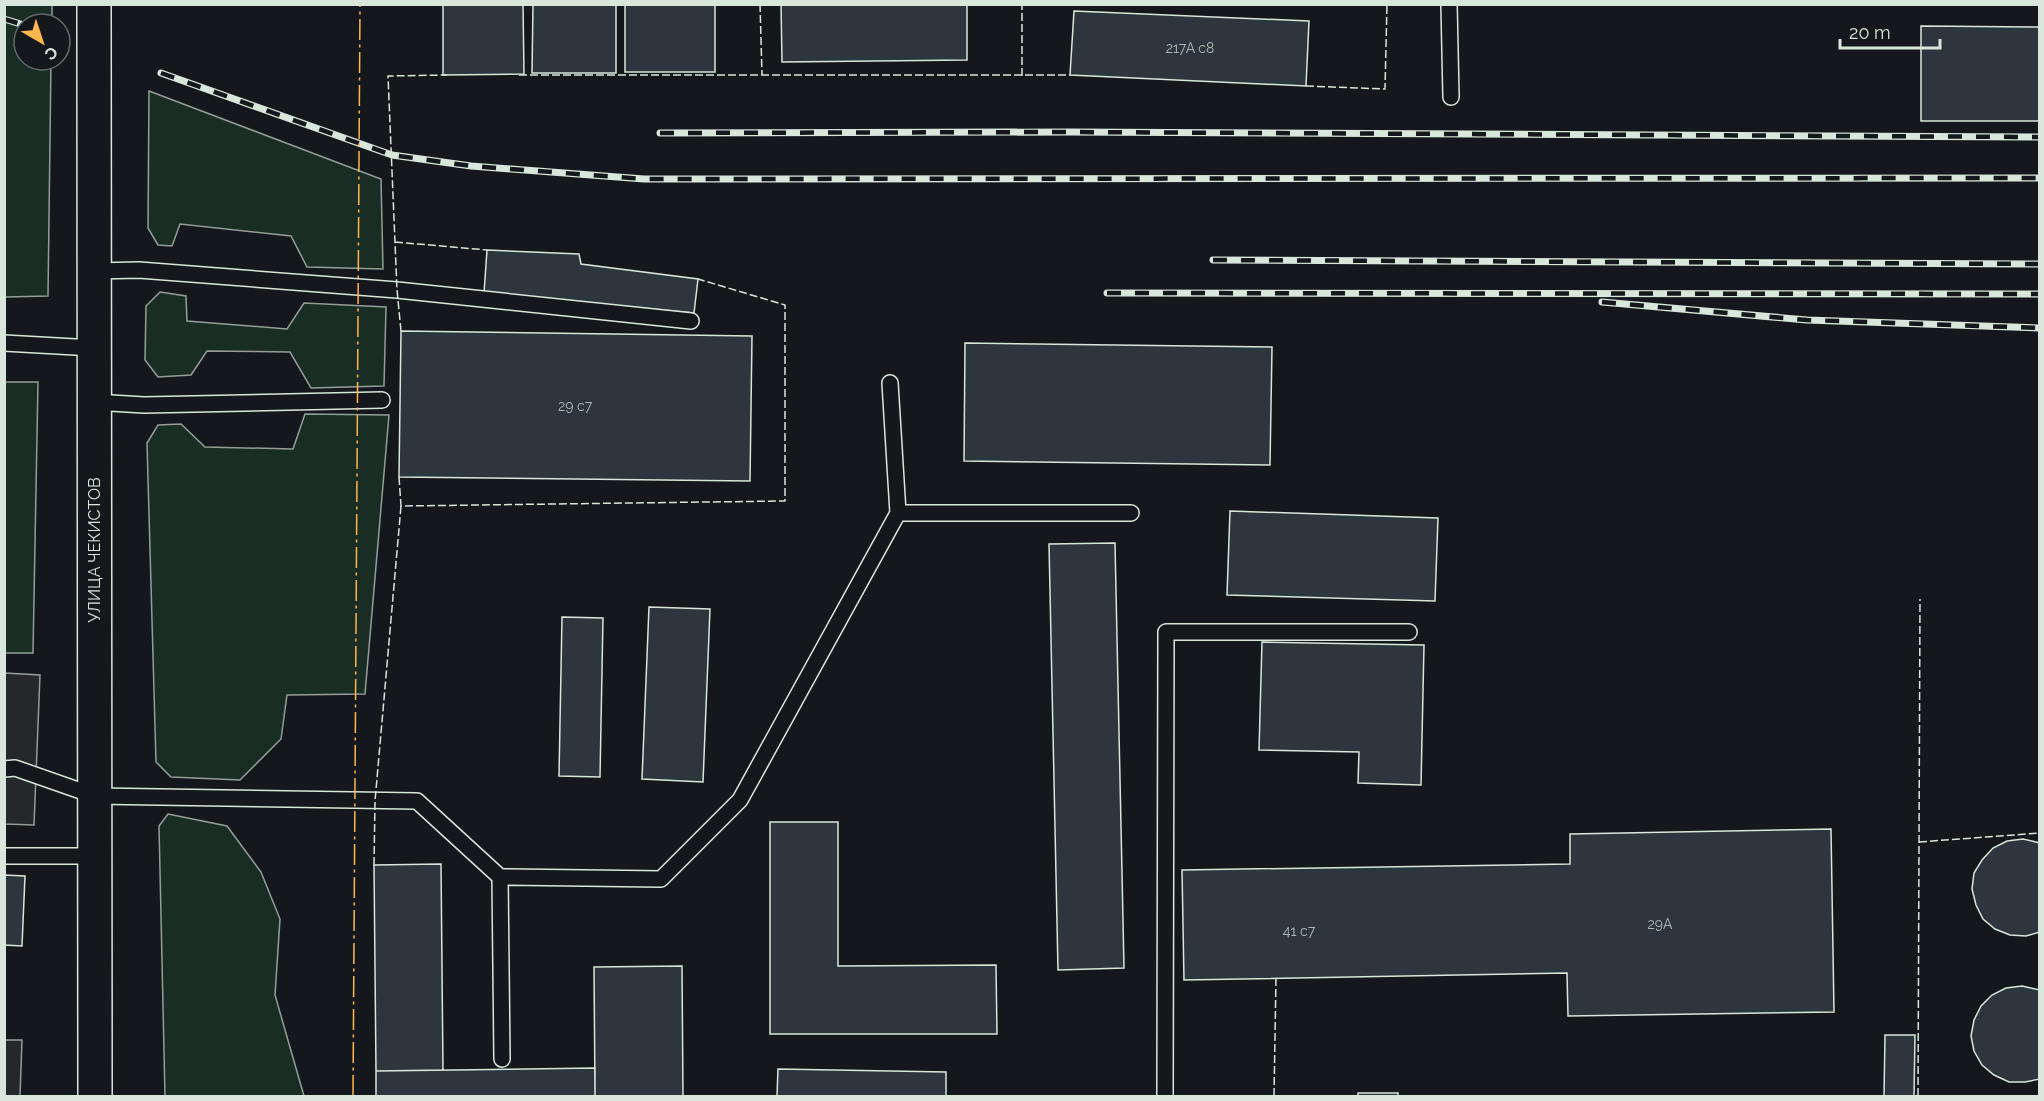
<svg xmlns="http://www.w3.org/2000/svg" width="2044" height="1101" viewBox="0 0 2044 1101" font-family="Raleway,sans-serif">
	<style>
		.green { fill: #1a2d24; stroke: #939e99; stroke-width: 1.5 }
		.parking { fill: #24282b; stroke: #939e99; stroke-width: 1.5 }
		.building { fill: #2c363c; stroke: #d8e6dc; stroke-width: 1.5 }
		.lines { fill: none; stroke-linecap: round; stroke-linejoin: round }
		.lane-casing { stroke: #d8e6dc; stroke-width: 18 }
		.secondary-casing { stroke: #d8e6dc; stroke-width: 36 }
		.lane { stroke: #14181c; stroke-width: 15 }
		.secondary { stroke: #14181c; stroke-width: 33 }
		.rail-casing { stroke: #d8e6dc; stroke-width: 7 }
		.rail { stroke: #14181c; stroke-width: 4.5; stroke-dasharray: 14; stroke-linecap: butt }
		.fence { stroke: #d8e6dc; stroke-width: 1.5; stroke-dasharray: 8 3; stroke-linecap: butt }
		.power { stroke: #ffb74d; stroke-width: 1.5; stroke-dasharray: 21 4.5 3 4.5; stroke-linecap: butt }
		.labels { text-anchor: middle; stroke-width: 4.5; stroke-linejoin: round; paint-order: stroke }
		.number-label { font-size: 14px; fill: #adbab4 }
		.street-label { font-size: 16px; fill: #d8e6dc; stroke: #14181c }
	</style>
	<rect width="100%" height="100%" fill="#14181c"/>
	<path class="green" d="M4 5H52V24H24V60H51L48 296 5 297Z
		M149 91 381 179 383 269 307 267 291 236 180 224 172 246 158 245 148 228Z
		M160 292 186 296 187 321 287 329 304 303 386 307 384 386 311 388 290 352 207 351 191 375 158 377 145 360 146 306Z
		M5 382H38L33 653H5Z
		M305 414 389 415 365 694 287 695 281 739 240 780 171 777 156 762 147 443 158 425 181 424 205 447 293 449Z
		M168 814 227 826 261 872 280 919 275 995 304 1096H165L159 826Z"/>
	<path class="parking" d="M5 673 40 675 34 825 5 824Z
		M5 1040H22L20 1096H5Z"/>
	<path class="building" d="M443 4H523L524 74 443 75Z
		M533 4H616V73H532Z
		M625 4H715V72H625Z
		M781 4H967V60L782 62Z
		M1074 11 1309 21 1306 86 1070 75Z
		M1921 26 2040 27V121H1921Z
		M487 250 579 254 581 264 698 279 694 313 484 293Z
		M401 331 752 336 750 481 399 477Z
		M965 343 1272 347 1270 465 964 461Z
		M1230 511 1438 518 1435 601 1227 595Z
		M1115 543 1124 968 1058 970 1049 544Z
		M649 607 710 609 703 782 642 779Z
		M562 617 603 618 600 777 559 776Z
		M1262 642 1424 645 1421 785 1358 783 1359 752 1259 750Z
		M770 822H838V966L996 965 997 1034H770Z
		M1831 829 1834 1012 1568 1016 1567 973 1184 980 1182 870 1570 864V834Z
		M2023 839 2040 843V932L2026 936 2010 935 1995 929 1983 919 1976 905 1972 889 1974 873 1982 860 1993 848 2007 841Z
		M441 864 443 1070 376 1071 374 865Z
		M4 875 25 876 22 946 4 945Z
		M682 966 683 1096H595L594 967Z
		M2022 986 2040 990V1079L2025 1082H2009L1994 1075 1982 1065 1974 1051 1971 1036 1974 1020 1981 1006 1992 995 2006 988Z
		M1885 1035H1915L1914 1096H1884Z
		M595 1068V1096H376V1071Z
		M778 1069 946 1072V1096H777Z
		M1358 1093H1398V1096H1358Z"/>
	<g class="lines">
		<g class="lane-casing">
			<path id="lane" d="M1449 4 1451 97
				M94 271 139 270 397 290 691 321
				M4 343 93 348
				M890 383 898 513
				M94 402 144 405 382 400
				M4 769 15 768 95 796 417 801 500 877 661 879 740 800 898 513H1131
				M4 856H95
				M500 877 502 1059
				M1165 1096 1166 632H1409"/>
		</g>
		<g class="secondary-casing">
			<path id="secondary" d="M94 4 95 1096"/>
		</g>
		<use href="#lane" class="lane"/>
		<use href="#secondary" class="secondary"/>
		<g class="rail-casing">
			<path id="rail" d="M4 19 24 25
				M161 73 392 155 471 166 644 179 2040 178
				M660 133 1068 132 2040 137
				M1213 260 2040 264
				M1107 293 2040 294
				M1602 302 1807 320 2040 328"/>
		</g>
		<use href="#rail" class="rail"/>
		<path class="fence" d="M760 4 762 75
			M519 75H1070
			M1022 76V4
			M1306 86 1385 89 1387 4
			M395 242 487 250
			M401 331 397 290 388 76 447 75
			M399 477 401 506 785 501V305L698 279
			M1919 842 2040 833
			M374 865 375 801 401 506
			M1274 1096 1276 978
			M1918 1096 1920 599"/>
		<path class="power" d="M353 1096 360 4"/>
	</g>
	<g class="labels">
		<g class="number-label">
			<text x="1190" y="53">217А с8</text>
			<text x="575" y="411">29 с7</text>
			<text x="1660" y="929">29А</text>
			<text x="1299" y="936">41 с7</text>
		</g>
		<g class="street-label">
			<text transform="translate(94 550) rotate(-90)" y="6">УЛИЦА ЧЕКИСТОВ</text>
		</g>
	</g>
	<rect width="2044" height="1101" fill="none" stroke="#d8e6dc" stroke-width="12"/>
	<g transform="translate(42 42) rotate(141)"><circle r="28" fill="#14181c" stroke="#626a69" stroke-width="1.5"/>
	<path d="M0-4.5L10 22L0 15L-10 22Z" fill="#ffb74d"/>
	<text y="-9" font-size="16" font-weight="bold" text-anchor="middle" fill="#d8e6dc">С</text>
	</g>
	<path d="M1840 39v9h100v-9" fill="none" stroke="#d8e6dc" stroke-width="3"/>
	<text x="1849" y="39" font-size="18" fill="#d8e6dc" stroke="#14181c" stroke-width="4.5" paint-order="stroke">20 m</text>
</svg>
